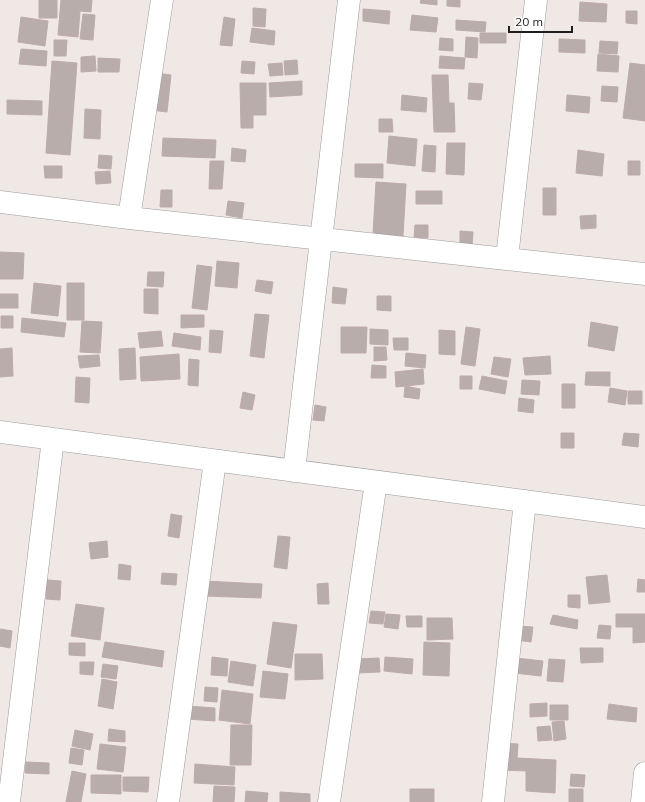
<svg xmlns="http://www.w3.org/2000/svg" width="645" height="802" viewBox="0 0 645 802" font-family="Mulish,sans-serif">
	<style>
		.building { fill: #b8adab; stroke: #bfaba8 }
		.lines { fill: none; stroke-linecap: round; stroke-linejoin: round }
		.street-casing { stroke: #9b9b9b; stroke-width: 23 }
		.street { stroke: #fff; stroke-width: 22 }
	</style>
	<rect width="100%" height="100%" fill="#efe8e5"/>
	<path class="building" d="M39 0H57V18H39Z
		M61 0H92L91 12 80 11 78 37 58 35Z
		M421 0H437V5L420 3Z
		M447 0H460V7L447 6Z
		M580 2 607 4 606 22 579 21Z
		M253 8 266 9 265 27 253 26Z
		M363 9 390 11 389 24 363 21Z
		M626 11H637V24L626 23Z
		M83 14 95 15 93 40 80 39Z
		M412 15 438 18 436 32 410 30Z
		M21 17 48 21 45 46 18 42Z
		M224 17 235 19 232 46 220 45Z
		M456 20 486 22 485 32 456 30Z
		M252 28 275 31 274 45 250 42Z
		M480 33H506V43H480Z
		M466 37 478 38 477 58 465 57Z
		M440 38 453 39V51L439 50Z
		M559 39 585 40V53L559 52Z
		M54 40H67L66 56H54Z
		M600 41 618 42 617 54 599 53Z
		M21 49 47 51 46 66 19 64Z
		M598 54 619 56 618 72 597 71Z
		M95 56 96 71 81 72V57Z
		M440 56 465 58 464 69 439 68Z
		M98 58 120 59 119 72H98Z
		M297 60 298 74 285 75 284 61Z
		M52 61 77 63 70 155 46 153Z
		M242 61 255 62 254 74 241 73Z
		M282 63 283 75 270 76 268 64Z
		M630 63 645 65V121L623 118Z
		M156 73 171 75 167 112 151 110Z
		M432 75H448L449 103H454L455 132H434Z
		M302 81V95L270 97 269 83Z
		M240 83H266V115H253V128H241Z
		M469 83 483 84 481 100 468 99Z
		M602 86 618 87 617 102 601 101Z
		M402 95 427 98 426 112 401 110Z
		M567 95 590 97 589 113 566 111Z
		M7 100 42 101V115L7 114Z
		M85 109 101 110 100 139 84 138Z
		M379 119H392L393 132H379Z
		M389 136 417 139 415 166 387 163Z
		M163 138 216 140 215 158 162 156Z
		M447 143H465L464 175 446 174Z
		M424 145 436 146 435 172 422 171Z
		M232 148 246 150 245 162 231 161Z
		M578 150 604 154 602 176 576 173Z
		M99 155 112 156 111 169 98 168Z
		M210 161H224L222 189H209Z
		M628 161H640V175H628Z
		M355 164H383V178L355 177Z
		M44 166H62V178H45Z
		M110 171 111 183 96 184 95 172Z
		M376 182 406 184 403 236 373 234Z
		M543 188H556V215H543Z
		M161 190H172V207H160Z
		M416 191H442V204H416Z
		M228 201 244 203 242 218 226 215Z
		M596 215V228L581 229 580 216Z
		M415 225H428V238L414 237Z
		M460 231 473 232 472 246H460Z
		M0 252 24 253 23 279H0Z
		M217 261 239 263 237 288 215 286Z
		M197 265 212 267 207 310 192 308Z
		M148 272H164L163 287 147 286Z
		M257 280 273 282 271 294 255 291Z
		M34 283 61 286 58 316 31 313Z
		M67 283H84V320H67Z
		M333 287 347 289 345 304 332 303Z
		M144 289H158V314L144 313Z
		M0 294H18V308H0Z
		M377 296H391V311L377 310Z
		M255 314 269 315 264 358 250 356Z
		M181 315H204V327L181 328Z
		M1 316H13V328H1Z
		M22 318 66 323 64 337 21 332Z
		M82 321 102 322 100 353 80 352Z
		M591 322 618 327 614 351 588 346Z
		M341 327H367L366 353H341Z
		M466 327 480 329 475 366 461 364Z
		M370 329 388 330V345L370 344Z
		M210 330 223 331 221 353 209 352Z
		M439 330 455 331V355L439 354Z
		M161 331 163 346 140 348 138 333Z
		M174 333 201 337 200 350 172 346Z
		M393 338H408V350H394Z
		M374 347H386L387 360 374 361Z
		M12 348 13 376 0 377V349Z
		M135 348 136 379 120 380 119 349Z
		M406 353 426 355 425 368 405 366Z
		M179 354 180 379 141 381 140 357Z
		M99 355 100 366 80 368 78 356Z
		M550 356 551 374 525 375 523 358Z
		M494 357 511 359 508 377 491 374Z
		M189 359 199 360 198 386 188 385Z
		M372 365 386 366V378H371Z
		M423 369 424 384 396 387 395 372Z
		M586 372H610V386L585 385Z
		M460 376H472V389H460Z
		M482 376 507 381 505 394 479 389Z
		M76 377 90 378 89 403 75 402Z
		M522 380 540 381 539 395 521 394Z
		M562 384H575V408H562Z
		M405 386 420 389 419 399 404 397Z
		M610 388 627 391 625 405 608 402Z
		M628 391H642V404H628Z
		M243 392 255 395 252 410 240 408Z
		M519 398 534 400 533 413 518 411Z
		M315 405 326 407 324 421 313 420Z
		M561 433H574V448H561Z
		M624 433 639 434 638 447 622 445Z
		M171 514 182 516 179 538 168 536Z
		M278 536 290 537 287 569 274 567Z
		M107 541 108 557 91 559 89 543Z
		M119 564 131 566 130 580 118 579Z
		M162 573 177 574 176 585 161 584Z
		M607 575 610 602 589 604 586 577Z
		M638 579 645 580V592H637Z
		M47 580 61 581 60 600 46 599Z
		M205 581 262 584 261 598 204 596Z
		M328 583 329 604H318L317 584Z
		M568 595H580V608L568 607Z
		M76 604 104 608 100 640 71 636Z
		M371 611 385 612 383 624 369 623Z
		M386 614 400 615 398 629 384 627Z
		M616 614H645V642L633 643V627H616Z
		M553 615 578 620 577 629 550 624Z
		M406 616H422V627H407Z
		M427 618H452L453 639 427 640Z
		M273 622 297 625 291 668 267 664Z
		M599 625 611 626 610 639 597 638Z
		M518 626 533 627 531 642 517 640Z
		M0 629 12 631 10 648 0 646Z
		M105 642 164 651 162 667 102 657Z
		M424 642 450 643 449 676 423 675Z
		M69 643H85V656L69 655Z
		M580 648H603V662L581 663Z
		M295 654H322L323 679 295 680Z
		M212 657 228 659 227 676 211 675Z
		M385 657 413 659 412 674 384 671Z
		M379 658 380 672 357 673 356 659Z
		M516 658 543 661 541 676 514 673Z
		M549 659 565 660 563 682 547 681Z
		M231 661 256 665 253 686 228 682Z
		M80 662H94L93 675 80 674Z
		M103 664 118 666 116 679 101 677Z
		M263 671 288 674 285 699 260 697Z
		M102 679 117 682 113 709 98 706Z
		M205 687 218 688 217 702 204 701Z
		M222 690 253 694 250 724 219 720Z
		M547 703V716L530 717V704Z
		M609 704 637 708 636 722 607 719Z
		M550 705H568V720H550Z
		M188 706 215 708V721L187 719Z
		M564 721 566 739 554 741 552 722Z
		M231 725H252L251 765H230Z
		M550 726 552 740 538 741 537 727Z
		M109 729 125 731V742L108 741Z
		M75 730 93 734 90 750 72 746Z
		M504 743 518 744 517 758 556 760 555 793 526 791V771L502 770Z
		M100 744 126 747 123 772 97 769Z
		M71 748 84 750 82 765 69 763Z
		M26 762 49 763V774L25 773Z
		M195 764 235 767 234 785 194 783Z
		M72 771 86 774 81 802H66Z
		M571 774 585 775 584 787 570 786Z
		M91 775H121V794L91 793Z
		M123 777H149L148 792 123 791Z
		M214 786 235 787 234 802H213Z
		M410 789H434V802H410Z
		M569 789H583V802H569Z
		M246 791 268 793 267 802H245Z
		M280 792 310 794V802H280Z"/>
	<g class="lines">
		<g class="street-casing">
			<path id="street" d="M0 202 129 218 645 274
				M129 218 162 0
				M507 258 536 0
				M0 432 645 517
				M294 471 349 0
				M9 802 53 439
				M168 802 215 461
				M329 802 376 482
				M493 802 525 501
				M642 802 645 773"/>
		</g>
		<use href="#street" class="street"/>
	</g>
	<path d="M509 26v6h63v-6" fill="none" stroke="#1e1e1e" stroke-width="2"/>
	<text x="515" y="26" font-size="12" fill="#1e1e1e" stroke="#ffffff" stroke-width="3" paint-order="stroke">20 m</text>
</svg>
